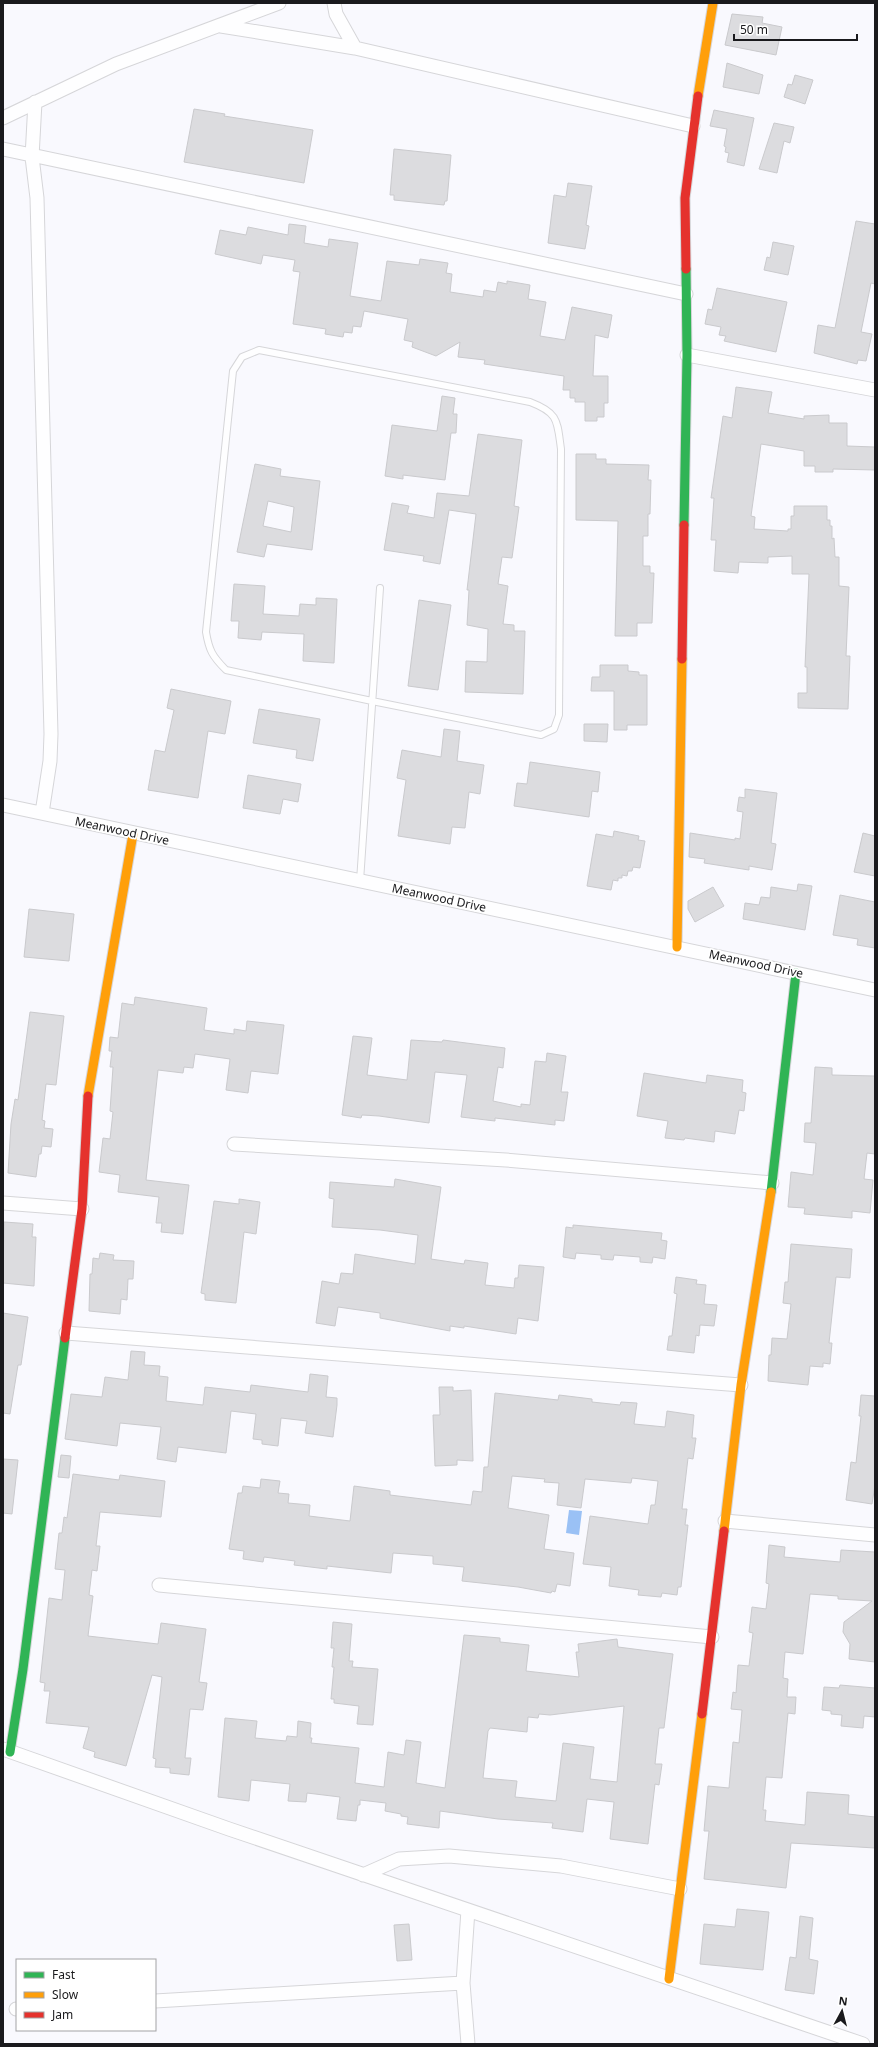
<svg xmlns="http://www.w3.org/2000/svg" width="878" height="2047" viewBox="0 0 878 2047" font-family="'Noto Sans',sans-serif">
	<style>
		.water { fill: #9ac1f5 }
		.building { fill: #dcdcdf; stroke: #cacacd; fill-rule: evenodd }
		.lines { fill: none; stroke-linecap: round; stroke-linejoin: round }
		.lane-casing { stroke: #d6d6d9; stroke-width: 8 }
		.street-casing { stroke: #d6d6d9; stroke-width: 15 }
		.fast-casing { stroke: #d6d6d9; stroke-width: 11 }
		.slow-casing { stroke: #d6d6d9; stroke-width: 11 }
		.jam-casing { stroke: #d6d6d9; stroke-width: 11 }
		.lane { stroke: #fefeff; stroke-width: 6 }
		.street { stroke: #fefeff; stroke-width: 13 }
		.fast { stroke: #30b455; stroke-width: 9 }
		.slow { stroke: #ff9f0a; stroke-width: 9 }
		.jam { stroke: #e5322d; stroke-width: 9 }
		.labels { text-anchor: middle; stroke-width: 3.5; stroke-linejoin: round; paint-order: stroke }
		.street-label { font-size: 12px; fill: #1a1a1d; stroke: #fff }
	</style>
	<rect width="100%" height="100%" fill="#f9f9fe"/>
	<path class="water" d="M569 1510 582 1511 579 1535 566 1533Z"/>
	<path class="building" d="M732 14 763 17 762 23 782 27 776 55 725 45Z
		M727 63 763 75 759 94 723 87Z
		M795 75 813 80 805 104 784 97 788 84 792 85Z
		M194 109 225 114 224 116 313 130 304 183 184 162Z
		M714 110 754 118 744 166 727 162 729 153 725 152 726 147 724 146 727 129 710 126Z
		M774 123 794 127 790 143 784 141 777 173 759 169Z
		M394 149 451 155 447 201H445L444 205 394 200V195H390Z
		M568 183 592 186 586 225 589 226 585 249 548 243 554 195 566 197Z
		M856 221 875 224V284L871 283 861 332 872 334 866 361 858 360 857 364 814 353 818 325 835 328Z
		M289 224 306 226 304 243 328 247 329 239 358 243 350 296 381 301 387 261 419 265 420 259 448 263 446 273 452 274 450 292 483 297 484 290 496 292 498 282 507 284V281L530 285 528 299 546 302 540 336 565 340 572 307 612 315 608 338 595 335 593 376H608V403H604V417H597V421H585V402H575V398H570V390H563L564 376 484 364 485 360 458 357 460 342 436 356 412 347 413 342 404 340 408 319 364 311 361 327 353 326 352 333 344 332 343 337 325 334 326 329 293 324 300 272 293 271 295 260 263 255 261 264 215 254 220 230 246 235 248 227 288 235Z
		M773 242 794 246 788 275 764 270 767 257 770 258Z
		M717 288 787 302 776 352 724 341 726 336 719 335 721 327 705 324 708 309 712 310Z
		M736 387 772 392 768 413 804 419V416L829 415V423H847V446L875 447V470L833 469V472H815V466H804V451L761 444 751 516 755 517 754 529 788 531V529H791V516H794V506H827V520H830V526H832V539L834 538 835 557H839V586L849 587 846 656H850L848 709 798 708V693H807V667H805L809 574H792V556L768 557V563L739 562 738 573 714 571 716 540H711L714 498H711L723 416 732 418Z
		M442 396 455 398 453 414H457L456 433H451L445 480 403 475V479L385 476 392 425 437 431Z
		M478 434 522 440 514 506 519 507 512 558 502 557 498 584 508 586 503 624 514 625V631H525L523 694 465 692 466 661 487 662 488 629 467 625 469 590H467L476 514 449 510 440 564 423 561 424 556 384 550 392 503 409 506 407 513 434 518 437 493 469 496Z
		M576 454H596V459H606V464L649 465 648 480H651L650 514H648V536H643V566H650V573H654L652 623H637V636H615L618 521 576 520Z
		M255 464 281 469 280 476 320 481 312 550 267 544 264 557 237 552ZM268 501 294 507 291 532 263 526Z
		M234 584 265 586 263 614 299 616 300 604 316 605V598L337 599 334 663 303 661 304 634 262 632 261 640 238 638 239 621H231Z
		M419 600 451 605 438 690 408 686Z
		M600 665H628V671L639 672V675H647V725H627V730H614V691H591L592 677H600Z
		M171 689 231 701 225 734 208 731 198 798 148 790 155 750 165 752 174 710 167 708Z
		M259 709 320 719 313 761 296 758 297 750 253 743Z
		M584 724H608L607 742 584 741Z
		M444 729 460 731 457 761 484 765 480 794 469 792 465 828 452 827 450 844 398 836 406 780 397 778 402 750 441 757Z
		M530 762 600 772 598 792 592 791 589 817 514 806 517 783 527 784Z
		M248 775 301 784 298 802 283 799 280 814 243 808Z
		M745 789 777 793 771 843 776 844 772 870 749 866V870L704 863 705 859 689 857 690 833 735 840V838L740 839 743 812 737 811 739 797 745 798Z
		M614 831 639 836 638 840 645 841 640 868 633 867 632 871H628L627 876 622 875V878H618V881L613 880 611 890 587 886 596 834 613 837Z
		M863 833 875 836V876L854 872Z
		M798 884 812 886 805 930 743 919 745 903 759 905 761 897 770 898 771 887 797 891Z
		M713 887 724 906 695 922 688 909V901Z
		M840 895 875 902V948L857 945 858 939 833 935Z
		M29 909 74 914 69 961 24 957Z
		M135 997 207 1008 204 1030 234 1034V1029L246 1031 247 1021 284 1025 278 1074 251 1071 248 1093 226 1090 230 1059 195 1054 193 1068 184 1067 183 1073 158 1070 146 1180 189 1185 183 1234 161 1232 162 1223H156L159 1197 118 1192 120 1175 99 1172 103 1138 110 1139 113 1112 110 1111 113 1067H110L112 1051H109L110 1037 118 1038 122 1003 134 1005Z
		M30 1012 64 1016 56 1085 46 1084 42 1120 45 1121 44 1128 53 1129 51 1147 42 1146 41 1154H39L36 1177 8 1173 11 1124 15 1099 18 1100Z
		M353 1036 372 1038 367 1075 407 1080 411 1040 442 1042 443 1040 505 1048 503 1068 498 1067 493 1101 521 1107V1104L530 1105 535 1061 546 1062 547 1053 566 1056 561 1092H568L564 1121 555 1120V1125L495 1118V1121L461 1117 467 1075 435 1072 429 1123 379 1116 362 1115 361 1118 342 1115Z
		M815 1067 832 1068V1075L875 1076V1154L867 1153 864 1179 873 1180 870 1213 852 1211V1218L804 1214 805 1208 788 1207 791 1172 813 1175 816 1143 804 1142 805 1123H811Z
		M644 1073 706 1083 707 1075 743 1080 742 1092 746 1093 744 1111 739 1110 735 1134 715 1131 714 1142 685 1138 684 1140 665 1138 668 1121 637 1116Z
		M395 1179 441 1187 431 1259 464 1264 465 1260 488 1263 485 1285 514 1288 515 1278H518L519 1265 544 1267 538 1321 518 1318 516 1334 464 1326V1328L450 1326V1331L380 1318V1313L338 1307 335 1326 316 1323 322 1281 339 1284 341 1273 353 1274 355 1254 415 1264 418 1235 380 1230 332 1227 334 1199 329 1198 330 1182 394 1187Z
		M239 1199 260 1202 256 1234 244 1232 236 1303 205 1300V1294L201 1293 214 1201 239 1204Z
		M4 1222 33 1224 32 1237H36L34 1286 3 1283Z
		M573 1225 662 1233 661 1240 667 1241 665 1259 653 1257 652 1263 640 1262V1257L614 1255 613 1260 601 1259V1255L576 1253 575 1259 563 1257 566 1227 573 1228Z
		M791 1244 852 1249 850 1278 836 1277 829 1343H832L830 1364 823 1363V1367L810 1366 808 1385 768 1381 769 1355H771L772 1338 787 1339 791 1304 783 1303 785 1282H788Z
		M100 1253 114 1255 113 1260 134 1261 133 1279H128L127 1300 121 1299 120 1314 89 1311 90 1274H92L93 1258 99 1259Z
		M676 1277 697 1280 696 1284 706 1285 704 1304 717 1305 714 1326 700 1325 699 1336 696 1335 694 1353 667 1350 669 1336H672L677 1294 674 1293Z
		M3 1313 28 1317 21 1365H18L10 1414 3 1413Z
		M131 1351 145 1352 144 1365 160 1366 159 1376 168 1377 166 1401 203 1405 205 1387 250 1392 251 1385 308 1392 310 1374 328 1376 326 1397 337 1398V1405L333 1437 305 1433 307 1421 281 1418 278 1446 262 1444V1440L253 1439 256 1414 231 1411 226 1453 178 1447 176 1462 157 1459 161 1427 120 1423 117 1446 65 1439 71 1394 102 1397 105 1377 128 1380Z
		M439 1387H453V1391L471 1390 473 1461 457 1460V1465L435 1466 433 1415H440Z
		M495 1393 558 1400 559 1395 592 1399V1402L620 1405 621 1402 637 1403 634 1424 665 1427 667 1411 694 1415 692 1438H696L693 1459 688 1458 682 1509H687L685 1525H688L681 1587H678L677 1595 662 1593 661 1597 638 1595 639 1590 609 1586 611 1567 583 1564 590 1516 648 1524 651 1505H655L658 1481 632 1478 631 1483 585 1479 581 1508 557 1505 559 1483 544 1482 545 1479 512 1476 508 1508 549 1515 544 1549 574 1553 570 1586 557 1584 555 1592 552 1591 551 1593 518 1587 462 1581 464 1567 433 1564V1556L393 1553 391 1573 327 1566V1569L294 1565 295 1561 264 1557 263 1562 243 1559 244 1551 229 1549 238 1493H242L243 1486 260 1488 261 1479 280 1481 278 1493 289 1494 288 1503 310 1505 309 1516 350 1521 354 1486 390 1491V1495L471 1505 473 1491 482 1492 484 1467H488Z
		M861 1395 875 1396V1485L872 1504 846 1500 851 1462 856 1463 861 1416H859Z
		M61 1455 71 1456 69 1478 58 1477Z
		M3 1459 18 1460 12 1514 3 1513Z
		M73 1474 119 1480 120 1475 165 1481 161 1517 100 1512 96 1546H100L97 1571 92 1570 89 1595 93 1596 88 1636 158 1644 161 1623 206 1629 199 1682 207 1683 203 1710 190 1709 185 1758H191L189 1775 170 1773V1768L155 1767 156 1759 153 1758 162 1677 152 1675 126 1766 94 1757 95 1752 83 1748 89 1727 46 1723 50 1691H44L45 1683 40 1682 49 1598 62 1600 65 1570 55 1569 59 1533H62L64 1517 67 1518Z
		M769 1545 785 1547 784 1557 840 1562 841 1550 875 1552V1662L849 1659 850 1644 843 1632 844 1622 872 1601 838 1599V1596L810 1594 803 1654 785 1652 783 1678 788 1679 787 1697H796L795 1714 788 1713 782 1778 766 1777 763 1810H766L765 1821 805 1825 807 1792 849 1795 848 1814 875 1817V1848L791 1843 786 1888 704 1879 709 1831H704L708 1786 729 1788 733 1742 739 1743 742 1710 731 1709 733 1692 736 1693 738 1665 749 1666 753 1633 749 1632 752 1607 766 1609 769 1584 766 1583Z
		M333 1622 352 1624 349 1661H353L352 1667 378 1669 373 1725 357 1724 359 1706 334 1703V1699H331L334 1667H332L334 1648H331Z
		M464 1635 500 1638V1642L529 1645 526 1671 579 1677 576 1652H579L578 1644 617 1639 618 1647 673 1654 664 1728H659L655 1764H662L659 1785 655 1784 648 1844 610 1839 614 1802 587 1799 583 1832 552 1828 553 1823 498 1819 440 1811 439 1828 407 1824 408 1817 401 1816V1814L385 1811 386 1803 360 1800V1805H358L356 1821 337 1819 340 1797 307 1793 306 1802 288 1801 290 1784 251 1780 249 1801 218 1797 225 1718 257 1721 255 1738 286 1741 287 1736 297 1737 298 1721 311 1723 310 1738H312L311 1743 359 1748 355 1783 384 1787 388 1752 404 1755 406 1740 421 1742 416 1783 445 1788ZM624 1706 617 1782 590 1779 594 1747 563 1743 556 1801 515 1797 517 1781 483 1778 488 1731 490 1728 527 1732 528 1717 538 1718 539 1714 550 1715Z
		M840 1685 875 1688V1717L864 1716 863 1728 841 1726 842 1715 831 1714V1711L822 1710 824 1687 839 1688Z
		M737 1909 769 1912 763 1970 700 1964 704 1924 735 1927Z
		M800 1916 813 1918 809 1959 818 1961 814 1994 785 1990 790 1957 796 1958Z
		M409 1924 412 1960 397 1961 394 1925Z"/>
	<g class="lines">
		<g class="lane-casing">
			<path id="lane" d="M259 350 530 402C559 413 557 421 561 449L559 715 554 729 541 735 372 701 226 670C212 656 209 650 206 632L233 371 242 357Z
				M360 881 380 588"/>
		</g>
		<g class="street-casing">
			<path id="street" d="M334 3 336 14 355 48
				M221 26 355 48 693 126
				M35 102 32 157 37 198 51 734 50 761 42 813
				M3 118 116 64 279 3
				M3 149 686 294
				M687 355 875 390
				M3 805 875 990
				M234 1144 506 1160 772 1183
				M3 1203 82 1209
				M66 1333 741 1385
				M725 1521 875 1535
				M159 1585 712 1637
				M3 1749 229 1829 863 2044
				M363 1875 399 1859 449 1856 561 1866 680 1889
				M468 1910 463 1983 468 2044
				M155 2001 463 1983
				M16 2009H17"/>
		</g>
		<g class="fast-casing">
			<path id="fast" d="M684 525 687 355 686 269
				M771 1192 796 973
				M10 1752 23 1669 65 1338"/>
		</g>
		<g class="slow-casing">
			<path id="slow" d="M698 96 713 3
				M677 947 682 659
				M88 1096 133 834
				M724 1531 741 1385 771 1192
				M669 1979 702 1714"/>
		</g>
		<g class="jam-casing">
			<path id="jam" d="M686 269 685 198 698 96
				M682 659 684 525
				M65 1338 82 1209 88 1096
				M702 1714 724 1531"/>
		</g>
		<use href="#lane" class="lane"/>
		<use href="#street" class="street"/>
		<use href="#fast" class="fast"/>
		<use href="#slow" class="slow"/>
		<use href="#jam" class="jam"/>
	</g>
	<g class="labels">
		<g class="street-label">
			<text transform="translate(122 831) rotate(12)" y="4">Meanwood Drive</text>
			<text transform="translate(439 898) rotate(12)" y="4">Meanwood Drive</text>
			<text transform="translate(756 964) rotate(12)" y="4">Meanwood Drive</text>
		</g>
	</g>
	<rect width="878" height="2047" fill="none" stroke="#1a1a1d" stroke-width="8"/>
	<rect x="16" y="1959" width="140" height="72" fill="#ffffff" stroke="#a3a3a5"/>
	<rect x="24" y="1972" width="20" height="6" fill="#30b455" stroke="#a3a3a5"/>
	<text x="52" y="1979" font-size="12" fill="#1a1a1d">Fast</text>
	<rect x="24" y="1992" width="20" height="6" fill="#ff9f0a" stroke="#a3a3a5"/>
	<text x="52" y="1999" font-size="12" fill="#1a1a1d">Slow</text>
	<rect x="24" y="2012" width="20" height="6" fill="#e5322d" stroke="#a3a3a5"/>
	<text x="52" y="2019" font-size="12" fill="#1a1a1d">Jam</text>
	<g transform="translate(842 2011) rotate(7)" stroke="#ffffff" stroke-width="3" paint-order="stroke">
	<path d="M0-3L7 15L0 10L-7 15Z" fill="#1a1a1d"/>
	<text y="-6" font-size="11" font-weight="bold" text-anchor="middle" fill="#1a1a1d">N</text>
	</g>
	<path d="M734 34v6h123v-6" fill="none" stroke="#1a1a1d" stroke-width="2"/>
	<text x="740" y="34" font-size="12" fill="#1a1a1d" stroke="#ffffff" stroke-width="3" paint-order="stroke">50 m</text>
</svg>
